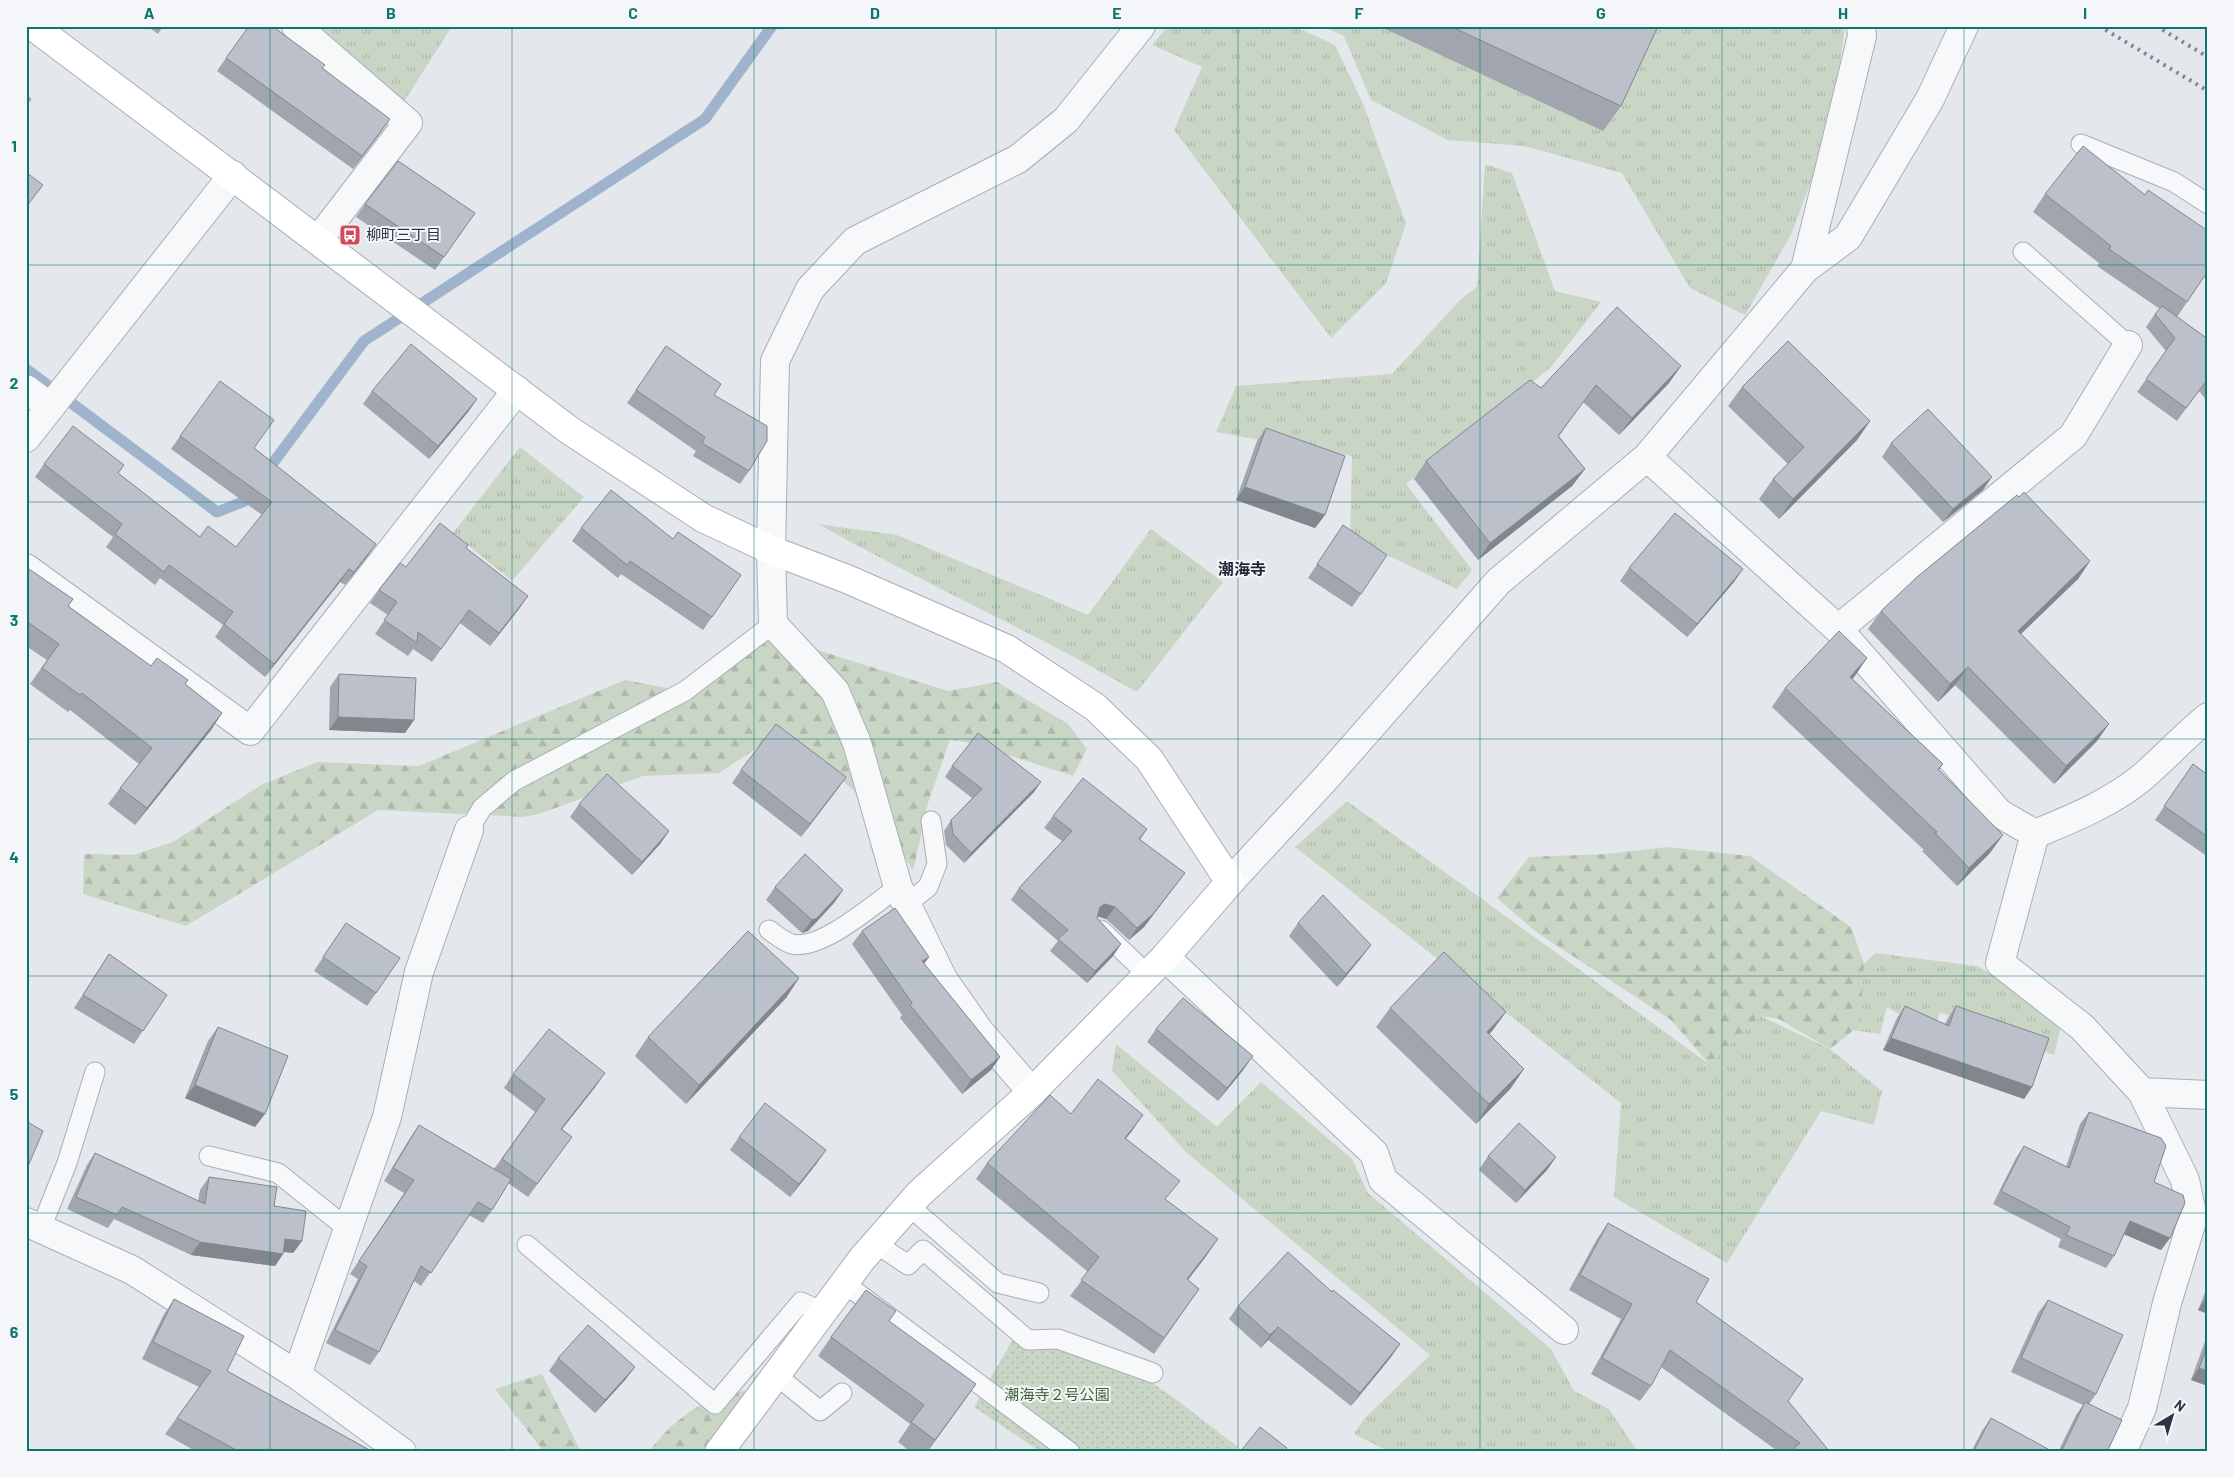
<svg xmlns="http://www.w3.org/2000/svg" width="2234" height="1478" viewBox="0 0 2234 1478" font-family="Barlow,'Noto Sans JP',sans-serif">
	<style>
		.grass { fill: url(#grass-tufts) }
		.forest { fill: url(#forest-firs) }
		.park { fill: url(#park-dots) }
		.lines { fill: none; stroke-linecap: round; stroke-linejoin: round }
		.stream { stroke: #9fb4cc; stroke-width: 11 }
		.lane-casing { stroke: #a9aeb7; stroke-width: 21 }
		.street-casing { stroke: #a9aeb7; stroke-width: 30 }
		.secondary-casing { stroke: #a9aeb7; stroke-width: 30 }
		.lane { stroke: #f7f8fa; stroke-width: 19 }
		.street { stroke: #f7f8fa; stroke-width: 28 }
		.secondary { stroke: #fff; stroke-width: 28 }
		.rail { stroke: #7d8696; stroke-width: 4; stroke-dasharray: 2.5 5; stroke-linecap: butt }
		.wall { fill: #a1a5ae }
		.shaded-wall { fill: #83868d }
		.building { fill: #bbc0ca; stroke: #83868d }
		.grid { fill: none; stroke: #0f766e; stroke-width: 1; stroke-opacity: 0.55 }
		.labels { text-anchor: middle; stroke-width: 4; stroke-linejoin: round; paint-order: stroke }
		.poi-label { font-size: 15px; fill: #2b3445; stroke: #f4f6f9; text-anchor: start }
		.park-label { font-size: 15px; fill: #3f6138; stroke: #f4f6f9 }
		.neighbourhood-label { font-size: 16px; font-weight: bold; fill: #1d2536; stroke: #f4f6f9 }
		.neatline { fill: none; stroke: #0f766e; stroke-width: 2 }
		.grid-label { font-size: 16px; text-anchor: middle; font-weight: bold; fill: #0f766e }
	</style>
	<defs>
		<pattern id="grass-tufts" width="24" height="20" patternUnits="userSpaceOnUse" patternTransform="scale(1.25)"><rect width="24" height="20" fill="#c9d6c5"/><path d="M3 7l-1-3M5 7V3M7 7l1-3M15 17l-1-3M17 17v-4M19 17l1-3" fill="none" stroke="#adb8ab"/></pattern>
		<pattern id="forest-firs" width="22" height="20" patternUnits="userSpaceOnUse" patternTransform="scale(1.25)"><rect width="22" height="20" fill="#c9d6c5"/><path d="M5 1l3.5 6h-7zM16 11l3.5 6h-7z" fill="#adb8ab"/></pattern>
		<pattern id="park-dots" width="8" height="8" patternUnits="userSpaceOnUse" patternTransform="scale(1.25)"><rect width="8" height="8" fill="#c9d6c5"/><path d="M2 2h.1M6 6h.1" fill="none" stroke="#adb8ab" stroke-width="1.8" stroke-linecap="round"/></pattern>
	</defs>
	<rect width="100%" height="100%" fill="#e4e7ec"/>
	<path class="grass" d="M297 26H452L400 108Z
		M1168 26H1294L1335 45 1364 106 1406 224 1386 283 1331 338 1174 130 1202 67 1152 45Z
		M1322 26H1845L1832 123 1792 233 1745 315 1690 288 1622 173 1524 146 1448 140 1371 100 1344 36Z
		M1485 164 1512 173 1555 291 1601 302 1551 367 1406 484 1472 570 1457 589 1350 537 1352 456 1216 432 1236 386 1392 374 1461 299 1477 287Z
		M520 447 584 497 512 581 453 533Z
		M818 524 897 535 1088 615 1151 529 1223 582 1137 692C1033 632 923 583 818 524Z
		M1347 801 1709 1064 1761 1016 1830 1049 1882 1091 1874 1125 1821 1111 1727 1263 1614 1197 1621 1103 1295 847Z
		M1875 953 1977 966 2018 989 2062 1022 2054 1055 1940 1012 1932 1034 1887 1007 1880 1034 1853 1030 1864 964Z
		M1116 1044 1217 1127 1261 1082 1352 1159 1368 1193 1551 1349 1574 1391 1609 1409 1638 1452H1390L1354 1434 1364 1419 1430 1355 1187 1153 1112 1071Z"/>
	<path class="forest" d="M776 637 948 691 997 682 1068 724 1087 749 1073 776 971 743 950 740 928 803 913 871 875 808 838 777 775 736 719 773 643 776 539 814 523 817 378 810 186 926 83 894 84 854 133 855 173 842 261 785 317 762 419 766 625 680 678 690 717 665Z
		M1667 847 1750 856 1851 927 1864 964 1860 1025 1830 1049 1779 1019 1761 1016 1709 1064 1671 1020 1536 932 1497 898 1529 857 1605 854Z
		M542 1374 581 1452H544L495 1389Z
		M765 1390 739 1452H649C669 1424 699 1400 734 1393 743 1390 755 1391 765 1390Z"/>
	<path class="park" d="M1016 1334 1132 1369 1174 1398 1238 1447 1235 1452H1041L974 1407Z"/>
	<g class="lines">
		<path class="stream" d="M26 369 217 512 245 501 253 490
			M264 475 364 341 705 119 772 26"/>
		<g class="lane-casing">
			<path id="lane" d="M2081 144 2174 182 2208 204
				M2023 252 2128 345
				M469 830 482 808 514 781 685 691 773 624
				M907 904 928 887 937 864 931 821
				M769 930C775 934 784 942 792 944 821 951 874 904 898 887
				M1101 930 1147 974
				M209 1156 278 1173 348 1229
				M909 1206 998 1283 1039 1293
				M41 1228 67 1163 95 1072
				M875 1243 908 1265 923 1250 1028 1340 1058 1339 1153 1373
				M527 1245 715 1404 801 1302 823 1312
				M844 1283 1070 1452
				M776 1375 820 1411 842 1393"/>
		</g>
		<g class="street-casing">
			<path id="street" d="M296 26 408 123 319 239
				M1805 269 1862 36 1861 26
				M26 389 50 407
				M26 438 233 175
				M1647 457 1838 629 1999 813 2035 834C2071 819 2109 804 2140 779 2163 760 2184 736 2208 717
				M26 568 250 731 517 390
				M1838 629 2073 436 2128 345
				M2035 834 2000 963 2082 1027 2142 1092 2185 1180 2193 1218 2167 1303 2142 1408 2122 1452
				M1230 882 1325 779 1498 582 1647 457 1805 269 1848 237 1930 99 1964 26
				M1165 957 1374 1153 1383 1180 1564 1330
				M1032 1092 980 1032 943 979 898 887 857 743 835 691 773 624 771 550 775 361 810 289 855 241 1018 159 1066 120 1141 26
				M2142 1092 2208 1095
				M26 1222 132 1270 297 1375 402 1452
				M297 1375 387 1117 419 972 469 830"/>
		</g>
		<g class="secondary-casing">
			<path id="secondary" d="M33 26 569 430 703 518 771 550 847 579 1007 649 1095 707 1149 759 1230 882 1165 957 1032 1092 919 1194 862 1259 719 1452"/>
		</g>
		<use href="#lane" class="lane"/>
		<use href="#street" class="street"/>
		<use href="#secondary" class="secondary"/>
		<path class="rail" d="M2099 26 2208 91
			M2156 26 2208 57"/>
	</g>
	<path class="wall" d="M147 26H163L158 34Z
		M1379 26H1658L1621 106 1603 131Z
		M226 58 322 68 381 132 353 169 217 71Z
		M2045 194 2187 302 2177 317 2208 339V402L2199 391 2177 421 2137 392 2166 351 2146 327 2155 314 2160 309 2097 266 2099 263 2033 212Z
		M365 204 475 213 435 270 356 217Z
		M666 346 714 395 749 471 740 484 693 456 696 451 627 403Z
		M1681 366 1669 383 1619 435 1583 402 1559 436 1585 469 1572 486 1478 560 1414 479 1426 461 1541 388Z
		M1742 387 1870 421 1857 440 1779 519 1759 499 1773 479 1788 464 1728 406Z
		M372 391 477 399 468 412 429 459 363 404Z
		M1266 428 1325 515 1315 528 1236 500 1257 441Z
		M180 436 254 448 376 544 345 585 340 582 265 677 215 637 223 625 160 578 155 585 106 547 113 537 35 477 44 464 118 473 200 537 236 547 262 515 171 449Z
		M1891 443 1983 490 1943 522 1882 457Z
		M1343 525 1361 594 1352 607 1308 578Z
		M581 528 673 539 741 575 703 630 621 574 618 578 572 541Z
		M466 548 528 596 490 646 460 623 432 662 413 649 408 656 375 634 388 615 370 603 379 590 406 567Z
		M2090 561 2078 579 2021 634 2097 741 2054 784 1955 685 1938 702 1868 629 1881 611Z
		M26 567 68 606 151 666 185 684 222 713 211 730 135 825 108 804 120 788 139 764 70 710 68 712 30 684 47 660 26 646Z
		M1629 568 1734 582 1687 637 1620 581Z
		M1867 658 1852 679 1943 764 1939 770 1990 853 1957 886 1922 851 1924 850 1772 707 1785 688Z
		M339 674 414 720 405 733 329 730 330 687Z
		M2193 764 2208 775V857L2155 820Z
		M952 766 1034 792 964 863 946 845 944 831 951 820 972 798 945 777Z
		M741 770 846 777 801 837 732 783Z
		M579 804 669 831 660 844 632 875 570 817Z
		M1053 816 1147 829 1140 840 1185 873 1144 927 1129 940 1106 919 1097 916V918L1121 944 1113 956 1087 983 1050 951 1058 941 1011 900 1019 888 1062 841 1044 828Z
		M775 887 843 890 834 903 808 931 802 933 766 900Z
		M1298 923 1371 945 1361 958 1337 987 1289 936Z
		M862 931 924 964 1000 1057 991 1070 962 1094 900 1018 902 1015 852 944Z
		M337 936 376 993 367 1006 314 971Z
		M109 954 167 995 134 1044 74 1008Z
		M799 978 786 998 686 1104 635 1056 648 1037Z
		M1905 1006 1945 1024 1948 1018 1956 1006 2032 1087 2024 1099 1883 1050 1897 1018Z
		M1390 1008 1506 1012 1489 1035 1511 1088 1476 1124 1376 1027Z
		M218 1027 255 1127 185 1098 208 1041Z
		M1156 1029 1244 1069 1218 1101 1147 1042Z
		M513 1074 596 1086 562 1129 572 1137 528 1197 508 1183 492 1210 483 1223 469 1215 421 1286 414 1281 379 1352 370 1365 326 1343 358 1279 350 1274 404 1193 384 1181 410 1138 419 1125 494 1169 535 1112 504 1088Z
		M2089 1112 2154 1182 2170 1238 2161 1250 2124 1234 2114 1256 2106 1268 2058 1247 2061 1239 1993 1204 2016 1158 2024 1146 2066 1167 2080 1124Z
		M1071 1114 1132 1131 1126 1138 1166 1200 1207 1255 1188 1280 1199 1289 1154 1354 1070 1296 1088 1272 976 1179 987 1163Z
		M739 1137 817 1163 790 1197 730 1150Z
		M95 1153 198 1201 200 1190 209 1177 274 1206 302 1241 293 1253 284 1252 283 1254 275 1266 191 1255 114 1219 108 1228 67 1209 87 1165Z
		M1488 1156 1556 1157 1547 1170 1516 1203 1479 1170Z
		M1608 1223 1696 1302 1788 1401 1830 1452H1779L1661 1367 1651 1386 1640 1401 1591 1374 1621 1319 1569 1290 1597 1239Z
		M2208 1285V1314L2198 1310Z
		M1332 1292 1400 1344 1391 1357 1351 1406 1268 1340 1261 1348 1229 1319 1238 1306Z
		M174 1299 227 1371 373 1452H197L165 1434 199 1387 142 1359 163 1316Z
		M2048 1300 2096 1394 2089 1404 2107 1452H2058L2076 1415 2083 1405 2011 1372 2038 1313Z
		M2208 1333V1386L2191 1380Z
		M831 1337 976 1384 927 1452H911L898 1442 910 1424 818 1356Z
		M558 1358 635 1367 625 1380 595 1413 549 1371Z
		M1991 1418 2046 1452H1971L1982 1431Z"/>
	<path class="shaded-wall" d="M390 119 381 132 353 169 362 156Z
		M1681 366 1669 383 1619 435 1632 418Z
		M477 399 468 412 429 459 438 446Z
		M1870 421 1857 440 1779 519 1793 499Z
		M1585 469 1572 486 1478 560 1490 543Z
		M1992 477 1983 490 1943 522 1953 509Z
		M1245 487 1325 515 1315 528 1236 500Z
		M376 544 367 557 345 585 354 572Z
		M2090 561 2078 579 2005 649 2018 631Z
		M349 569 340 582 265 677 274 664Z
		M1743 569 1734 582 1687 637 1697 624Z
		M528 596 519 609 490 646 499 633Z
		M1867 658 1855 676 1837 695 1850 677Z
		M1968 667 1955 685 1938 702 1950 684Z
		M222 713 211 730 135 825 147 808Z
		M338 717 414 720 405 733 329 730Z
		M2109 724 2097 741 2054 784 2066 766Z
		M846 777 837 790 801 837 810 824Z
		M1041 782 1034 792 964 863 971 853Z
		M669 831 660 844 632 875 642 862Z
		M2003 835 1990 853 1957 886 1969 868Z
		M1185 873 1144 927 1129 940 1137 928Z
		M843 890 834 903 808 931 802 933 812 920Z
		M1105 904 1115 907 1106 919 1096 916 1100 907Z
		M1121 944 1113 956 1087 983 1095 971Z
		M1371 945 1361 958 1337 987 1346 974Z
		M929 957 920 970 922 961Z
		M799 978 786 998 686 1104 699 1085Z
		M1506 1012 1492 1031 1473 1051 1487 1032Z
		M1891 1038 2032 1087 2024 1099 1883 1050Z
		M1253 1056 1244 1069 1218 1101 1227 1088Z
		M1000 1057 991 1070 962 1094 971 1080Z
		M1524 1069 1511 1088 1476 1124 1489 1104Z
		M605 1073 596 1086 552 1142 561 1129Z
		M195 1085 265 1114 255 1127 185 1098Z
		M1143 1115 1132 1131 1114 1153 1125 1138Z
		M826 1150 817 1163 790 1197 799 1184Z
		M1556 1157 1547 1170 1516 1203 1525 1190Z
		M2130 1221 2170 1238 2161 1250 2121 1233Z
		M285 1239 302 1241 293 1253 277 1251Z
		M1218 1239 1207 1255 1176 1295 1187 1279Z
		M200 1242 283 1254 275 1266 191 1255Z
		M2206 1298H2208V1314L2198 1310Z
		M1278 1327 1268 1340 1261 1348 1270 1335Z
		M1400 1344 1391 1357 1351 1406 1360 1393Z
		M635 1367 625 1380 595 1413 605 1400Z
		M2199 1368 2208 1371V1386L2191 1380Z
		M976 1384 962 1404 927 1452 935 1440Z"/>
	<path class="building" d="M249 26H272L325 65 322 68 390 119 362 156 226 58Z
		M1450 26H1658L1621 106Z
		M26 96 31 99 26 105Z
		M2083 146 2145 195 2148 190 2208 231V271L2187 302 2109 249 2111 246 2045 194Z
		M398 161 475 213 444 257 365 204Z
		M26 172 43 185 26 207Z
		M2162 306 2208 339V379L2186 408 2146 379 2175 338 2155 314Z
		M1617 307 1681 366 1632 418 1596 385 1558 436 1585 469 1490 543 1426 461 1530 380 1541 388Z
		M1788 341 1870 421 1793 499 1773 479 1804 447 1742 387Z
		M411 344 477 399 438 446 372 391Z
		M666 346 721 384 714 395 767 426V441L749 471 702 443 705 437 636 390Z
		M220 381 274 420 254 448 376 544 354 572 349 569 274 664 224 624 233 612 169 565 164 572 115 534 122 524 44 464 73 426 124 465 118 473 200 537 208 526 236 547 272 502 180 436Z
		M1928 409 1992 477 1953 509 1891 443Z
		M1266 428 1345 456 1325 515 1245 487Z
		M611 490 673 539 678 532 741 575 712 617 630 561 627 565 581 528Z
		M2024 492 2090 561 2018 631 2109 724 2066 766 1968 667 1950 684 1881 611 1917 577 2017 495 2019 497Z
		M1675 513 1743 569 1697 624 1629 568Z
		M440 523 468 545 466 548 528 596 499 633 469 610 441 649 418 632 417 643 384 620 397 602 379 590 400 563 406 567Z
		M1343 525 1387 555 1361 594 1317 564Z
		M26 567 73 599 68 606 151 666 157 658 188 680 185 684 222 713 147 808 120 788 152 748 82 693 80 695 42 668 59 644 26 621Z
		M1839 631 1867 658 1850 677 1943 764 1938 769 2003 835 1969 868 1935 833 1937 832 1785 688Z
		M339 674 416 678 414 720 338 717Z
		M776 724 846 777 810 824 741 770Z
		M978 733 1041 782 971 853 953 834 951 820 982 789 952 766Z
		M2193 764 2208 775V837L2164 806Z
		M607 774 669 831 642 862 579 804Z
		M1083 778 1147 829 1139 839 1185 873 1153 914 1137 928 1115 907 1105 904 1100 907 1097 918 1121 944 1095 971 1058 939 1068 930 1019 888 1072 831 1053 816Z
		M805 854 843 890 817 918 812 920 775 887Z
		M1323 895 1371 945 1346 974 1298 923Z
		M895 908 929 957 922 961 1000 1057 971 1080 910 1005 912 1003 862 931Z
		M346 923 400 958 376 993 323 957Z
		M748 931 799 978 699 1085 648 1037Z
		M1444 952 1506 1012 1487 1032 1524 1069 1489 1104 1390 1008Z
		M109 954 167 995 143 1031 83 995Z
		M1183 998 1253 1056 1227 1088 1156 1029Z
		M1905 1006 1949 1026 1956 1006 2049 1038 2032 1087 1891 1038Z
		M218 1027 288 1056 265 1114 195 1085Z
		M549 1029 605 1073 561 1129 572 1137 537 1184 502 1159 545 1099 513 1074Z
		M1098 1079 1143 1115 1125 1138 1180 1181 1165 1199 1218 1239 1187 1279 1199 1289 1164 1338 1081 1280 1099 1257 987 1163 1050 1095 1071 1114Z
		M765 1103 826 1150 799 1184 739 1137Z
		M2089 1112 2161 1138 2166 1146 2154 1182 2183 1195 2185 1203 2170 1238 2130 1221 2114 1256 2066 1235 2070 1227 2001 1191 2024 1146 2069 1168Z
		M26 1121 43 1131 26 1171Z
		M1519 1123 1556 1157 1525 1190 1488 1156Z
		M419 1125 511 1179 492 1210 478 1202 431 1273 421 1266 379 1352 335 1330 367 1266 359 1261 414 1180 393 1168Z
		M95 1153 205 1204 209 1177 277 1187 274 1206 306 1211 302 1241 285 1239 283 1254 200 1242 122 1207 117 1215 76 1197Z
		M1608 1223 1709 1279 1696 1302 1803 1379 1788 1401 1830 1452H1790L1800 1443 1670 1350 1651 1386 1602 1358 1632 1304 1580 1275Z
		M1288 1252 1332 1292 1333 1290 1400 1344 1360 1393 1278 1327 1270 1335 1238 1306Z
		M866 1290 896 1311 889 1321 976 1384 935 1440 911 1422 924 1405 831 1337Z
		M174 1299 244 1336 227 1371 373 1452H240L177 1418 211 1371 153 1342Z
		M2048 1300 2123 1335 2096 1394 2021 1358Z
		M588 1325 635 1367 605 1400 558 1358Z
		M2208 1345V1371L2199 1368Z
		M2085 1402 2122 1420 2107 1452H2061Z
		M1991 1418 2048 1449 2046 1452H1973Z
		M1260 1427 1287 1448 1283 1452H1240Z"/>
	<path class="grid" d="M270 26V1452M512 26V1452M754 26V1452M996 26V1452M1238 26V1452M1480 26V1452M1722 26V1452M1964 26V1452M26 265H2208M26 502H2208M26 739H2208M26 976H2208M26 1213H2208"/>
	<defs>
		<g id="bus-square" transform="scale(1.125)"><rect x="-9" y="-9" width="18" height="18" rx="4" fill="#d1495b" stroke="#f4f6f9"/><path d="M-5-6H5V4H4V6H2V4H-2V6H-4V4H-5ZM-3.5-4V0h7V-4ZM-3.5 1.2v1.5H-2V1.2ZM2 1.2v1.5H3.5V1.2Z" fill="#fff"/></g>
	</defs>
	<g fill-rule="evenodd">
		<use href="#bus-square" x="350" y="235"/>
	</g>
	<g class="labels">
		<g class="poi-label">
			<text x="366" y="240">柳町三丁目</text>
		</g>
		<g class="park-label">
			<text x="1057" y="1400">潮海寺２号公園</text>
		</g>
		<g class="neighbourhood-label">
			<text x="1242" y="575">潮海寺</text>
		</g>
	</g>
	<rect width="2234" height="1478" fill="none" stroke="#f4f6f9" stroke-width="55"/>
	<g transform="translate(2172 1416) rotate(38)" stroke="#f4f6f9" stroke-width="4" paint-order="stroke">
	<path d="M0-4L9 19L0 12L-9 19Z" fill="#2b3445"/>
	<text y="-8" font-size="14" font-weight="bold" text-anchor="middle" fill="#2b3445">N</text>
	</g>
	<rect x="28" y="28" width="2178" height="1422" class="neatline"/>
	<g class="grid-label">
		<text x="149" y="19">A</text>
		<text x="391" y="19">B</text>
		<text x="633" y="19">C</text>
		<text x="875" y="19">D</text>
		<text x="1117" y="19">E</text>
		<text x="1359" y="19">F</text>
		<text x="1601" y="19">G</text>
		<text x="1843" y="19">H</text>
		<text x="2085" y="19">I</text>
		<text x="14" y="152">1</text>
		<text x="14" y="389">2</text>
		<text x="14" y="626">3</text>
		<text x="14" y="863">4</text>
		<text x="14" y="1100">5</text>
		<text x="14" y="1338">6</text>
	</g>
</svg>
